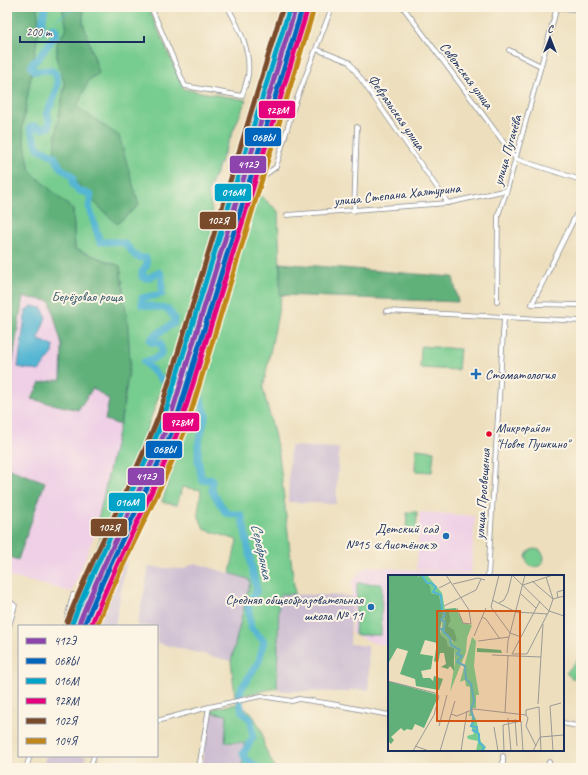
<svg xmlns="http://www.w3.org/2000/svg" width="588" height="775" viewBox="0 0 588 775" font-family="Caveat,sans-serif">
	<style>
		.built { fill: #efd0e6 }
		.industrial { fill: #cdbed2 }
		.green { fill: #77cc8f; stroke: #497e76 }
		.forest { fill: #61b07a; stroke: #3e706c }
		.water { fill: #54b6d3; stroke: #387298 }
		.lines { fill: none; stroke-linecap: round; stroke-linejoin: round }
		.stream { stroke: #54b6d3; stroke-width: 1 }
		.river { stroke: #54b6d3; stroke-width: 7 }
		.street-casing { stroke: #84878e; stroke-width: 5.5 }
		.secondary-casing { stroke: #84878e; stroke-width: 7 }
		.street { stroke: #fff; stroke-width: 4 }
		.secondary { stroke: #fff; stroke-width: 5.5 }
		.rail-1-casing { stroke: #fcf5e5; stroke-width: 8 }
		.rail-2-casing { stroke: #fcf5e5; stroke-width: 8 }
		.rail-3-casing { stroke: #fcf5e5; stroke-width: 8 }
		.rail-4-casing { stroke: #fcf5e5; stroke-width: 8 }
		.rail-5-casing { stroke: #fcf5e5; stroke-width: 8 }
		.rail-6-casing { stroke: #fcf5e5; stroke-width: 8 }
		.rail-1 { stroke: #8e44ad; stroke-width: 5 }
		.rail-2 { stroke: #0065bd; stroke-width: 5 }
		.rail-3 { stroke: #01a3c8; stroke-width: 5 }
		.rail-4 { stroke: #e5007d; stroke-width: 5 }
		.rail-5 { stroke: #7a4b2a; stroke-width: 5 }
		.rail-6 { stroke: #c08818; stroke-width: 5 }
		.poi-dot { fill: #1f6fb2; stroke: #fcf5e5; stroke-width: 1.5 }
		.bus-dot { fill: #e4002b; stroke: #fcf5e5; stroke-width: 1.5 }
		.labels { text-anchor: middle; stroke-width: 4; stroke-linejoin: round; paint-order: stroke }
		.bus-label { font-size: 13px; fill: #1b2f5e; stroke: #fcf5e5; text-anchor: start }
		.street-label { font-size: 14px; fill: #1b2f5e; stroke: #fcf5e5 }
		.park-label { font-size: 14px; fill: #32566a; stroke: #fcf5e5 }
		.poi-label { font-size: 14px; fill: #1b2f5e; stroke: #fcf5e5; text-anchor: end }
		.water-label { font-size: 15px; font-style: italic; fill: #2c5881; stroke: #fcf5e5 }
		.inset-river { fill: none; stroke: #54b6d3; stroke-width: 2 }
		.inset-road { fill: none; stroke: #999997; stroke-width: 1 }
		.view { fill: #d45514; fill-opacity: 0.15; stroke: #d45514; stroke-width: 2 }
		.inset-edge { fill: none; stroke: #1b2f5e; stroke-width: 2 }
		.line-badge { stroke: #fcf5e5; stroke-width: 1.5 }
		.badge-label { font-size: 11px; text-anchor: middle; font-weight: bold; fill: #fff }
	</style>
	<rect width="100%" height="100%" fill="#fcf5e5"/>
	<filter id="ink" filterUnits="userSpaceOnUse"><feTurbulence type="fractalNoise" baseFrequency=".025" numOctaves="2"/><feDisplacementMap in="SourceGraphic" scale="8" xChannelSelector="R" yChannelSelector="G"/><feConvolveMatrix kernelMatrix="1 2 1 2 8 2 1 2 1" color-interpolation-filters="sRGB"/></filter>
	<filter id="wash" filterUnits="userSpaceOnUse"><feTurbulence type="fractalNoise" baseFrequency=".012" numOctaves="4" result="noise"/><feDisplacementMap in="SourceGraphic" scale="16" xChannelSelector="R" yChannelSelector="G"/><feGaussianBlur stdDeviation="0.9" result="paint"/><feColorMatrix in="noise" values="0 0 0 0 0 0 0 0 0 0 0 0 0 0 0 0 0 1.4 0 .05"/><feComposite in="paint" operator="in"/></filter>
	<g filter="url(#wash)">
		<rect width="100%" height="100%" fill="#eddfbd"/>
		<path class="built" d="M36 7H148L184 89 246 100 122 414 95 533 72 592 7 576V36Z
			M420 512 475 516 471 573 416 569Z
			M367 566 475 575V576H389V644H377L352 634V581Z"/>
		<path class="industrial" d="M290 446 339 448 336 504 288 502Z
			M143 490H146L128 552 115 626H81L84 613 112 551Z
			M195 563 248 579 250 582 231 661 157 643V626H137L149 567 183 569Z
			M281 594 352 596 350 644 368 646 369 690H349V692L281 691 277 688 279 596Z
			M210 712 227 715 225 742 244 743 242 768H201Z
			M46 756H86L83 768H42Z"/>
		<path class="green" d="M37 7H62L67 28 57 43V60L65 85 57 125 54 156 91 199 117 224 119 136 76 107 89 80 99 73 83 23V7H148L184 89 246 100 208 192 216 230 201 293 162 387 133 468 113 512 118 518 90 574 87 572 101 537 95 533 122 414 130 363 128 328 120 266 75 249 73 210 30 171 22 129 39 27Z
			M248 185 278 211 281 298 263 388 279 454 295 594H281L279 596 277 688 235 697 231 661 250 582 248 579 230 573 237 540 204 529 198 514 201 490 182 487 177 505 162 502 201 371Z
			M421 346 460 349 458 370 420 368Z
			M416 449 434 451 432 472 415 471Z
			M407 512H417L416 534 406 533Z
			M526 558a9 9 0 1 1 18 0a9 9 0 1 1-18 0Z
			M357 583 382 584 381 635H355Z
			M578 659 581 661V669L573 679 566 673Z
			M236 704 251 712 262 731 264 746 275 768H242L244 743 225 742 227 715 210 712 216 708Z"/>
		<path class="forest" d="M7 7H37L39 27 22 129 30 171 73 210 75 249 120 266 128 328 130 363 120 425 105 420 109 400 93 388 78 410 31 399 40 383 61 379 62 346 50 301 23 297 13 360 10 367 7 368Z
			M62 7H83V23L99 73 89 80 77 107 119 136 139 205 117 224 91 199 54 156 57 125 65 85 57 60V43L67 28Z
			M280 263 453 277 458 302 280 295Z
			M7 468 45 482 18 560 7 556Z"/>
		<path class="water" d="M32 306 42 308 46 317 39 336V340L54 346 53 353 39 371 18 367 26 310Z"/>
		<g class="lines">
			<path class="stream" d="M109 7 121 9
				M58 18 70 11 88 7
				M54 28 53 23 56 20
				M118 508 128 486"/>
			<path class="river" d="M45 7 41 29 44 31 54 28 56 30V34L38 59 32 63 31 67 35 71 50 70 55 73C62 86 52 100 47 113L49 120V127L41 129 34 126 30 128 38 148 54 156 61 168 70 174 73 178V185L78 190 91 195 89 207 100 242C106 242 117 241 123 243 134 248 130 259 146 258L147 265 142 272V277L148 278 159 272 162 276V294L142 298V305L168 309 174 318V323L154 336 150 341 154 343 160 342 162 351 160 356 144 362 161 379 192 386 198 393 206 414 198 445V460L202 480 212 479V491L226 513 241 515C248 540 250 565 257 590L248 605 251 628 264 641 259 661 241 689 239 697 242 712 251 720 253 737 243 754 246 760 259 768"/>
		</g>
	</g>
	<g filter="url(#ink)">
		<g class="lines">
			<g class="street-casing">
				<path id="street" d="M151 7 185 86 242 96C244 89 247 82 248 75 251 50 239 28 228 7
					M403 7 516 159 581 180
					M553 7 581 10
					M316 49 349 62 448 203
					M509 50 541 66
					M258 180 276 167 293 109 332 7
					M581 205 532 304 581 305
					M354 211 357 127
					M287 215 448 203 507 190
					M497 302 498 215 507 190 557 7
					M386 311 581 321
					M488 576 504 318
					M7 597 14 606
					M65 626 73 595
					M157 721 209 707 261 696 292 701 299 699 332 704 389 715
					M563 723 581 727
					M503 756V768
					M549 762V768
					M26 768 30 756
					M90 768 94 756
					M199 768 209 707"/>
			</g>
			<g class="secondary-casing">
				<path id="secondary" d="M7 630 14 606"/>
			</g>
			<use href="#street" class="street"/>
			<use href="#secondary" class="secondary"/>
			<g class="rail-1-casing">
				<path id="rail-1" d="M78 626C105 555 143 490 170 419L296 7"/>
			</g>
			<g class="rail-2-casing">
				<path id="rail-2" d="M84 626C111 556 149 491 176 421L302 9"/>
			</g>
			<g class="rail-3-casing">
				<path id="rail-3" d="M72 624C99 553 137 488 164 417L290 7"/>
			</g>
			<g class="rail-4-casing">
				<path id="rail-4" d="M91 626C117 557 155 493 181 423L307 11"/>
			</g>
			<g class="rail-5-casing">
				<path id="rail-5" d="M67 622C94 551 132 486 159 415L283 7"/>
			</g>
			<g class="rail-6-casing">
				<path id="rail-6" d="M97 626C123 557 161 494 187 425L313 12"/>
			</g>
			<use href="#rail-1" class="rail-1"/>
			<use href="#rail-2" class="rail-2"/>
			<use href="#rail-3" class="rail-3"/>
			<use href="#rail-4" class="rail-4"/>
			<use href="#rail-5" class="rail-5"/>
			<use href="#rail-6" class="rail-6"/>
		</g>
	</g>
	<g class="poi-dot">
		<path d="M474 368h4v4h4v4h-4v4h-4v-4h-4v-4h4z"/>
		<circle cx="446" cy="536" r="4"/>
		<circle cx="371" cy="607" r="4"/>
	</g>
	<circle class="bus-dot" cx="489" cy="434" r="3.5"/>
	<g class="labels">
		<g class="bus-label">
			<text x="496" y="432">Микрорайон<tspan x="496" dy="16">"Новое Пушкино"</tspan></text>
		</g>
		<g class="street-label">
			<text transform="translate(467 75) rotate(53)" y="5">Советская улица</text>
			<text transform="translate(397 112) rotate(55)" y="5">Февральская улица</text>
			<text transform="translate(507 150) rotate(-74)" y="5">улица Пугачёва</text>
			<text transform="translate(397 194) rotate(-6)" y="5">улица Степана Халтурина</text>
			<text transform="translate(482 494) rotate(-86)" y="5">улица Просвещения</text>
		</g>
		<g class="park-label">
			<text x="87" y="301">Берёзовая роща</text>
		</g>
		<g class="poi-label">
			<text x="485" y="379" text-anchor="start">Стоматология</text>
			<text x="438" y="533">Детский сад<tspan x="438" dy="16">№15 «Аистёнок»</tspan></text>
			<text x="363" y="604">Средняя общеобразовательная<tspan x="363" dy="16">школа № 11</tspan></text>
		</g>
		<g class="water-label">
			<text transform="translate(262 551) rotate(78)" y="5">Серебрянка</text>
		</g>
	</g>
	<g transform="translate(388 575)">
		<rect width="176" height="176" fill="#eddfbd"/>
		<path d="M32 0H39L54 18 58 40 57 58 65 67 69 64 60 51 63 46 61 36 68 33 75 48 84 50 79 63 78 77 62 117 67 87 66 73 60 71 59 65 53 60 55 39 51 20 43 18ZM84 62 88 66 86 91 91 120H88V133L82 134V112L78 111 77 105 72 107ZM82 135 88 144 93 167 98 172 96 176H88L90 166 80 164 79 161 86 159 83 151 84 141H81Z" fill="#77cc8f"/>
		<path d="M0 0H30V2L32 0 42 11 43 18 51 20 55 39 52 54 53 60 59 65 60 71 66 73V96L62 91 60 94 53 92 58 89 56 78H52L50 88 46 86 49 68 37 65 32 79 45 81 43 94 33 96 35 103H42L45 106 46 101 55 104 51 115 28 111 27 104 12 99 20 76 9 73 0 89ZM68 33 67 36H61L63 46 60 51 66 55 69 65 66 67 57 58V34ZM89 73 113 75 114 78 89 77ZM0 106 47 119 50 122 36 153 27 149 24 155 19 154 16 156 13 153 3 162 6 165 3 169 0 166Z" fill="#61b07a"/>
		<path class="inset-river" d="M34 0 39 8H43L48 12 45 17 53 20 54 35 57 40 53 45 57 47 56 54H53L62 63 63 70 72 75 69 79 74 81 69 87 77 91 78 104 83 109 86 126 83 134 86 145 83 151 89 152V156L84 155 91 159V167L96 172 94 176"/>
		<path class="inset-road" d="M58 0 81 35 83 49 75 48 69 33M111 0 103 32 122 58 133 62M124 0 161 36 176 41M144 6 165 24 176 21M65 9 90 3 97 5M135 10 165 0M51 13 63 7M133 19 148 33M170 23 169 17 176 15M104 25 128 37 160 39M152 26 124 79H139L161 36 165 24 158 2M111 28 116 25 120 17 124 0M56 31 88 15 93 4M94 42 98 44 112 64M86 61 98 33M90 66 121 62M119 78 120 66 137 0M104 80 153 82M0 106 47 118 51 121 46 140 25 176M150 129 155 49M117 138 120 81M63 139 69 141 86 134 138 140 140 143 138 151 148 171M138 140V135L151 132 153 176M120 143 123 176M127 144 129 171M51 151 59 120M106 152 110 176M27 171 41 176M52 176 67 126M73 176 79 136M116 176 115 150 133 146 135 176M145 176 152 162 176 160M165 176 162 131 173 128"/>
		<path class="view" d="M49 36H132V146H49Z"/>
		<rect width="176" height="176" class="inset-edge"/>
	</g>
	<g class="line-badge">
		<rect x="258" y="100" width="38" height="19" rx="4" fill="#e5007d"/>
		<rect x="244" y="127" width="38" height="20" rx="4" fill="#0065bd"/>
		<rect x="229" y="155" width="38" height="19" rx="4" fill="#8e44ad"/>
		<rect x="214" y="183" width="38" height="19" rx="4" fill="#01a3c8"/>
		<rect x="199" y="211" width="38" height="19" rx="4" fill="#7a4b2a"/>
		<rect x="162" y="412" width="38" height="20" rx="4" fill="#e5007d"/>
		<rect x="145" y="440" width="38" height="19" rx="4" fill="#0065bd"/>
		<rect x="127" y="467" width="38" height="19" rx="4" fill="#8e44ad"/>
		<rect x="108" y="492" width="38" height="20" rx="4" fill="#01a3c8"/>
		<rect x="90" y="518" width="38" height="19" rx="4" fill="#7a4b2a"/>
	</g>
	<g class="badge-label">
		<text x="277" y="114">928М</text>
		<text x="263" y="141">068Ы</text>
		<text x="248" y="168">412Э</text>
		<text x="233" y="196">016М</text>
		<text x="218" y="224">102Я</text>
		<text x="181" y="426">928М</text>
		<text x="164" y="453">068Ы</text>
		<text x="146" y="480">412Э</text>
		<text x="127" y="506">016М</text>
		<text x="109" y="531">102Я</text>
	</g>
	<rect width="588" height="775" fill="none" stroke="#fcf5e5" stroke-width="24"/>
	<rect x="18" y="625" width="140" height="132" fill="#fcf5e5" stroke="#a2a6af"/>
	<rect x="26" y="638" width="20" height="6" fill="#8e44ad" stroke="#a2a6af"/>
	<text x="54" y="645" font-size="12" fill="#1b2f5e">412Э</text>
	<rect x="26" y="658" width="20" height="6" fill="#0065bd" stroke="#a2a6af"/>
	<text x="54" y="665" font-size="12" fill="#1b2f5e">068Ы</text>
	<rect x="26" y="678" width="20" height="6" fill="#01a3c8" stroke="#a2a6af"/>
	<text x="54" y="685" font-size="12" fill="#1b2f5e">016М</text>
	<rect x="26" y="698" width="20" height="6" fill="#e5007d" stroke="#a2a6af"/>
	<text x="54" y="705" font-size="12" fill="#1b2f5e">928М</text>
	<rect x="26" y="718" width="20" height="6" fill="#7a4b2a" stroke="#a2a6af"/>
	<text x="54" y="725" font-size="12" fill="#1b2f5e">102Я</text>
	<rect x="26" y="738" width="20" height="6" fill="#c08818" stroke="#a2a6af"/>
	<text x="54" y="745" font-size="12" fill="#1b2f5e">104Я</text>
	<g transform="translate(550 38)" stroke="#fcf5e5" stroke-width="3" paint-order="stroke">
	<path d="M0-3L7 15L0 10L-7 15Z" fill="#1b2f5e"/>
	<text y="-6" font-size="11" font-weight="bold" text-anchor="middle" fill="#1b2f5e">С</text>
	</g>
	<path d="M20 36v6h124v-6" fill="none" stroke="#1b2f5e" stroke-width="2"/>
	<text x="26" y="36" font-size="12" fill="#1b2f5e" stroke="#fcf5e5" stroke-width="3" paint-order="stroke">200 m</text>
</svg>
